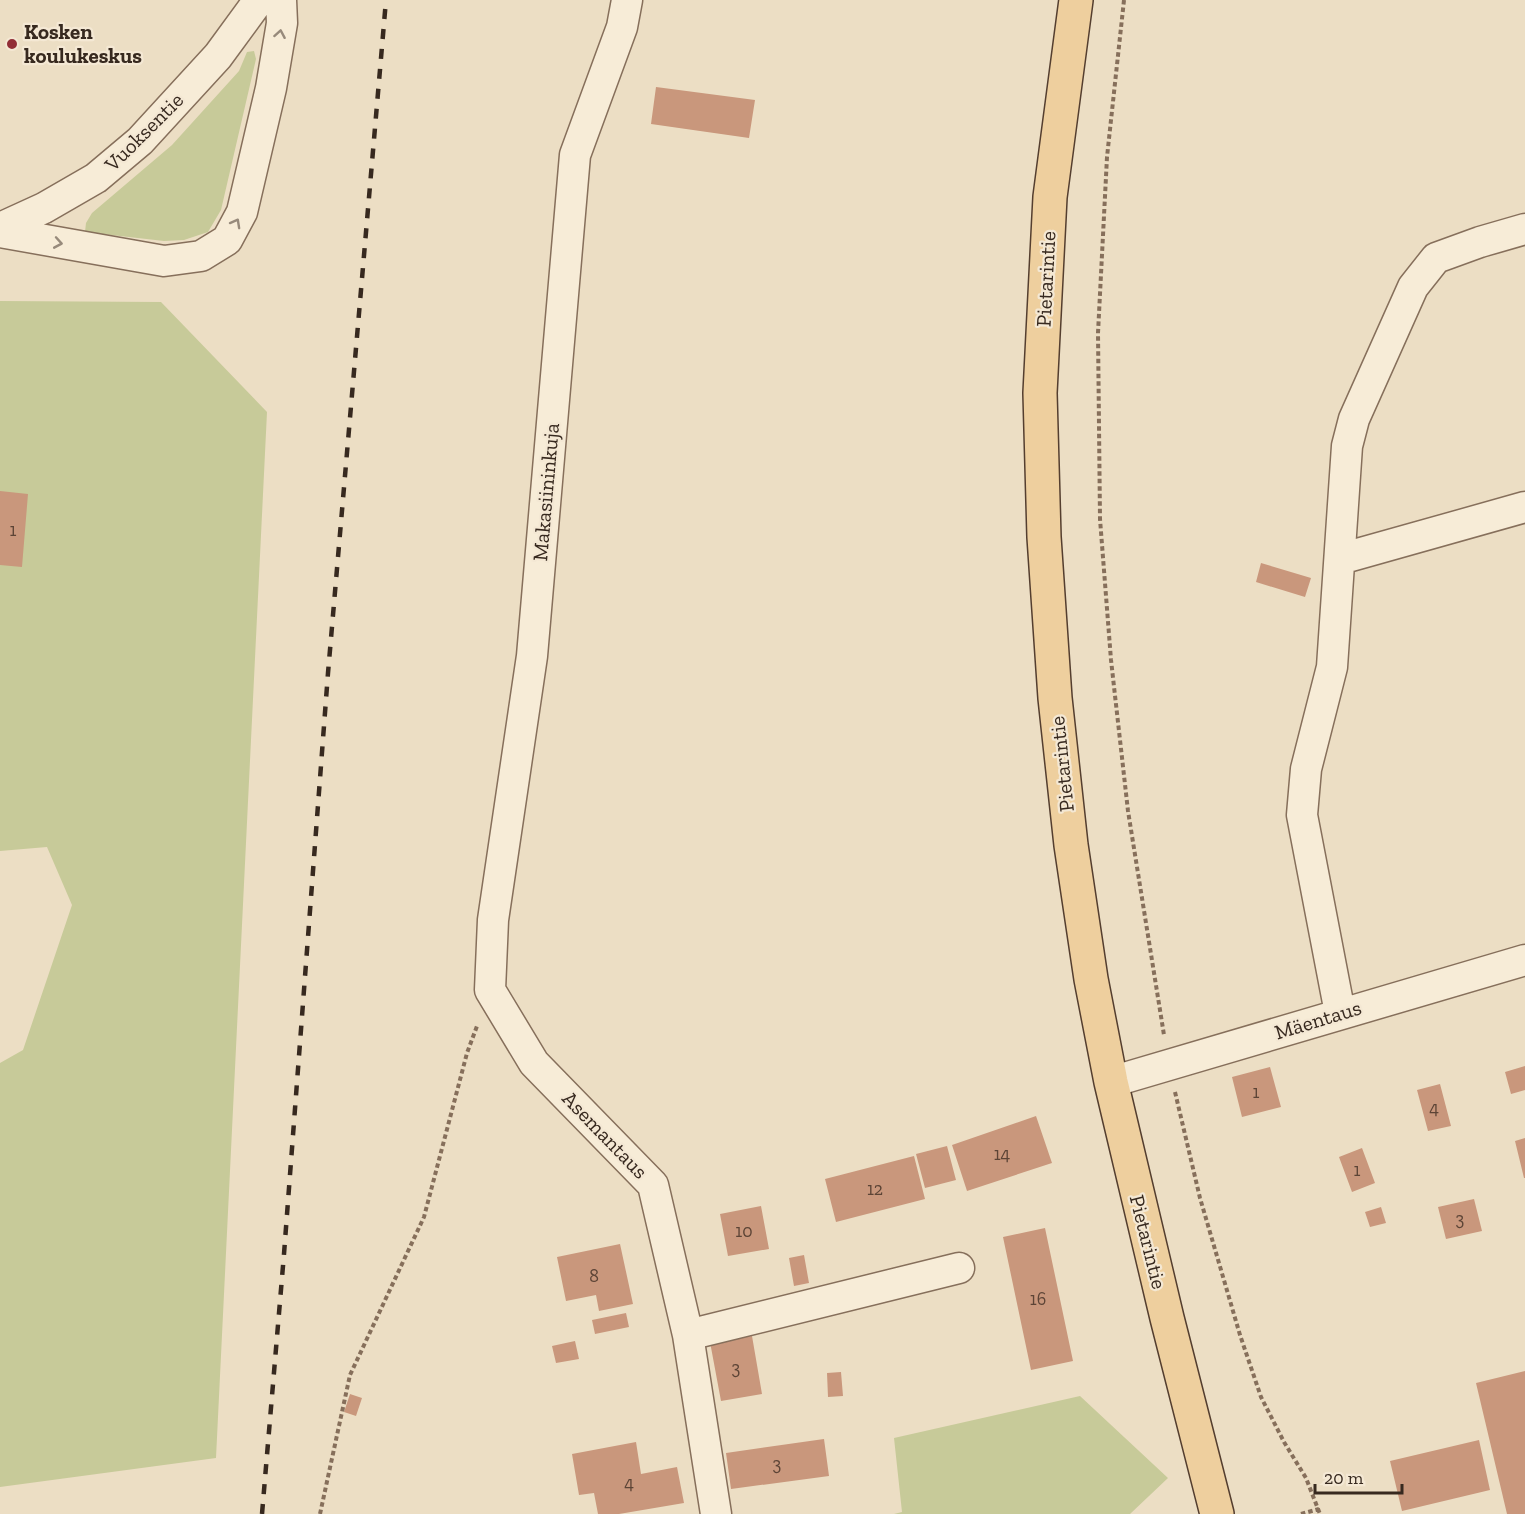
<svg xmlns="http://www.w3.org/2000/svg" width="1525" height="1514" viewBox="0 0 1525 1514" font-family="'Zilla Slab',serif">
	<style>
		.green { fill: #c7ca99 }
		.building { fill: #c9977c }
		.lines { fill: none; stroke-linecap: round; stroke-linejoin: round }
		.minor-casing { stroke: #866f5b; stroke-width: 33 }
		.major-casing { stroke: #543e2f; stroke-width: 36 }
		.path { stroke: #866f5b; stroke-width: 4; stroke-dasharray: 4.5 3; stroke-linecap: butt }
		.minor { stroke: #f7ecd7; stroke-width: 30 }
		.major { stroke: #eecf9e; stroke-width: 33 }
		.rail { stroke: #37291f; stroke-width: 4.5; stroke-dasharray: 10 10; stroke-linecap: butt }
		.oneway { stroke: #978a7b }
		.poi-dot { fill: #922e36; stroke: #f4e8d4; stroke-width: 2 }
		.labels { text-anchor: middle; stroke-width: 4.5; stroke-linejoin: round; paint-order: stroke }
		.number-label { font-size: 18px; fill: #5c4436 }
		.poi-label { font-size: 21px; font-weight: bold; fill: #37291f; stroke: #f4e8d4; text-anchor: start }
		.street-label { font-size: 21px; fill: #37291f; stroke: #f4e8d4 }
	</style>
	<rect width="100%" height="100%" fill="#ecdec4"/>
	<path class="green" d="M254 51 256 59 221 210 208 232 184 240 164 241 85 232 86 223 92 213 172 145 239 71 247 52Z
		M0 301 161 302 267 412 216 1458 0 1487V1063L23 1050 72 905 47 847 0 851Z
		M1080 1396 1168 1478 1130 1514H894L902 1512 894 1438Z"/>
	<path class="building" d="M656 87 755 100 749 138 651 124Z
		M0 491 28 494 22 567 0 565Z
		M1261 563 1311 578 1305 597 1256 582Z
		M1525 1066V1090L1511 1094 1505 1072Z
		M1270 1067 1281 1107 1242 1117 1232 1077Z
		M1440 1084 1451 1126 1428 1131 1417 1090Z
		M1036 1116 1052 1163 967 1191 952 1145Z
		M1525 1138V1178H1524L1515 1141Z
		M947 1146 956 1180 925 1188 916 1154Z
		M1362 1148 1375 1183 1352 1192 1339 1157Z
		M914 1156 925 1199 836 1222 825 1179Z
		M1474 1199 1482 1231 1446 1239 1438 1207Z
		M761 1206 769 1249 728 1256 720 1214Z
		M1381 1207 1386 1223 1370 1227 1365 1212Z
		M1045 1228 1073 1361 1031 1370 1003 1237Z
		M620 1244 633 1304 599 1311 596 1295 566 1301 557 1257Z
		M804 1255 809 1283 794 1286 789 1258Z
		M626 1313 629 1327 595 1334 592 1320Z
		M752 1336 762 1394 721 1401 710 1342Z
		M575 1341 579 1359 556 1363 552 1346Z
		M1525 1371V1514H1507L1476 1383Z
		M841 1372 843 1396 828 1397 827 1373Z
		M350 1394 362 1398 356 1416 344 1412Z
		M824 1439 829 1476 731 1489 726 1453Z
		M1479 1440 1490 1490 1402 1511 1390 1461Z
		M636 1442 641 1474 677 1467 684 1503 619 1514H598L594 1493 579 1495 572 1454Z"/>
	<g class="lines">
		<g class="minor-casing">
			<path id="minor" d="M627 0 622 27 575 155 532 656 493 920 490 990 534 1063 653 1185 688 1335
				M0 228 44 208 96 178 140 141 218 56 259 0
				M0 232 164 261 201 256 227 240 242 212 271 88 282 23 281 0
				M1340 559 1525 507
				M1340 1013 1302 815 1306 769 1332 667 1347 446 1354 419 1413 287 1436 258 1480 242 1525 229
				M1111 1082 1525 960
				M716 1514 688 1335 959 1268"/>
		</g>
		<g class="major-casing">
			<path id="major" d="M1076 0 1050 197 1040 393 1044 537 1055 698 1071 845 1091 979 1111 1082 1167 1318 1217 1514"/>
		</g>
		<path class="path" d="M1124 0 1107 157 1098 333 1100 519 1111 660 1128 811 1164 1035
			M1175 1092 1200 1198 1240 1335 1261 1397 1284 1442 1306 1478 1320 1514
			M320 1514 350 1375 424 1217 467 1053 477 1026
			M1301 1514 1319 1509"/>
		<use href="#minor" class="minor"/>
		<use href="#major" class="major"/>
		<path class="rail" d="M262 1514 284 1254 328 673 386 0"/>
	</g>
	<defs><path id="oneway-chevron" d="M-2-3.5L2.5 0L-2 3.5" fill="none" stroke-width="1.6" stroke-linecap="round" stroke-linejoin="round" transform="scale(1.5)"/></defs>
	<g class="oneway">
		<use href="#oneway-chevron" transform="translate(280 34) rotate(-80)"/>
		<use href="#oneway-chevron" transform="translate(236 223) rotate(-61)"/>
		<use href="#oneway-chevron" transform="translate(58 243) rotate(10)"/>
	</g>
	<circle class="poi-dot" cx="12" cy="44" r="6"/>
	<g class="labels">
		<g class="number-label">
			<text x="13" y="536">1</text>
			<text x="1256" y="1098">1</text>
			<text x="1434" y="1114">4</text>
			<text x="1002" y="1160">14</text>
			<text x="1357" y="1176">1</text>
			<text x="875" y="1195">12</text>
			<text x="1460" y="1225">3</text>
			<text x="744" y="1237">10</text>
			<text x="594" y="1282">8</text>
			<text x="1038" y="1305">16</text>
			<text x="736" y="1374">3</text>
			<text x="777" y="1470">3</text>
			<text x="629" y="1489">4</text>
		</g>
		<g class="poi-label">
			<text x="24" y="39">Kosken<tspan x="24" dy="24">koulukeskus</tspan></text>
		</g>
		<g class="street-label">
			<text transform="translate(144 132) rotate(-45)" y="7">Vuoksentie</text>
			<text transform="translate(1046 279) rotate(-87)" y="7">Pietarintie</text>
			<text transform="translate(546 492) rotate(-85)" y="7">Makasiininkuja</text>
			<text transform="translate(1062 764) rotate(-96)" y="7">Pietarintie</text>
			<text transform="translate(1318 1020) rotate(-17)" y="7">Mäentaus</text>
			<text transform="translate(605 1135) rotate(46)" y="7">Asemantaus</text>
			<text transform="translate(1148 1242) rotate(76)" y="7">Pietarintie</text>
		</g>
	</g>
	<path d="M1315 1484v9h87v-9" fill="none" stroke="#37291f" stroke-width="3"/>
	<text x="1324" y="1484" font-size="18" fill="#37291f" stroke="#f4e8d4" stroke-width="4.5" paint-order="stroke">20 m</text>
</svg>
